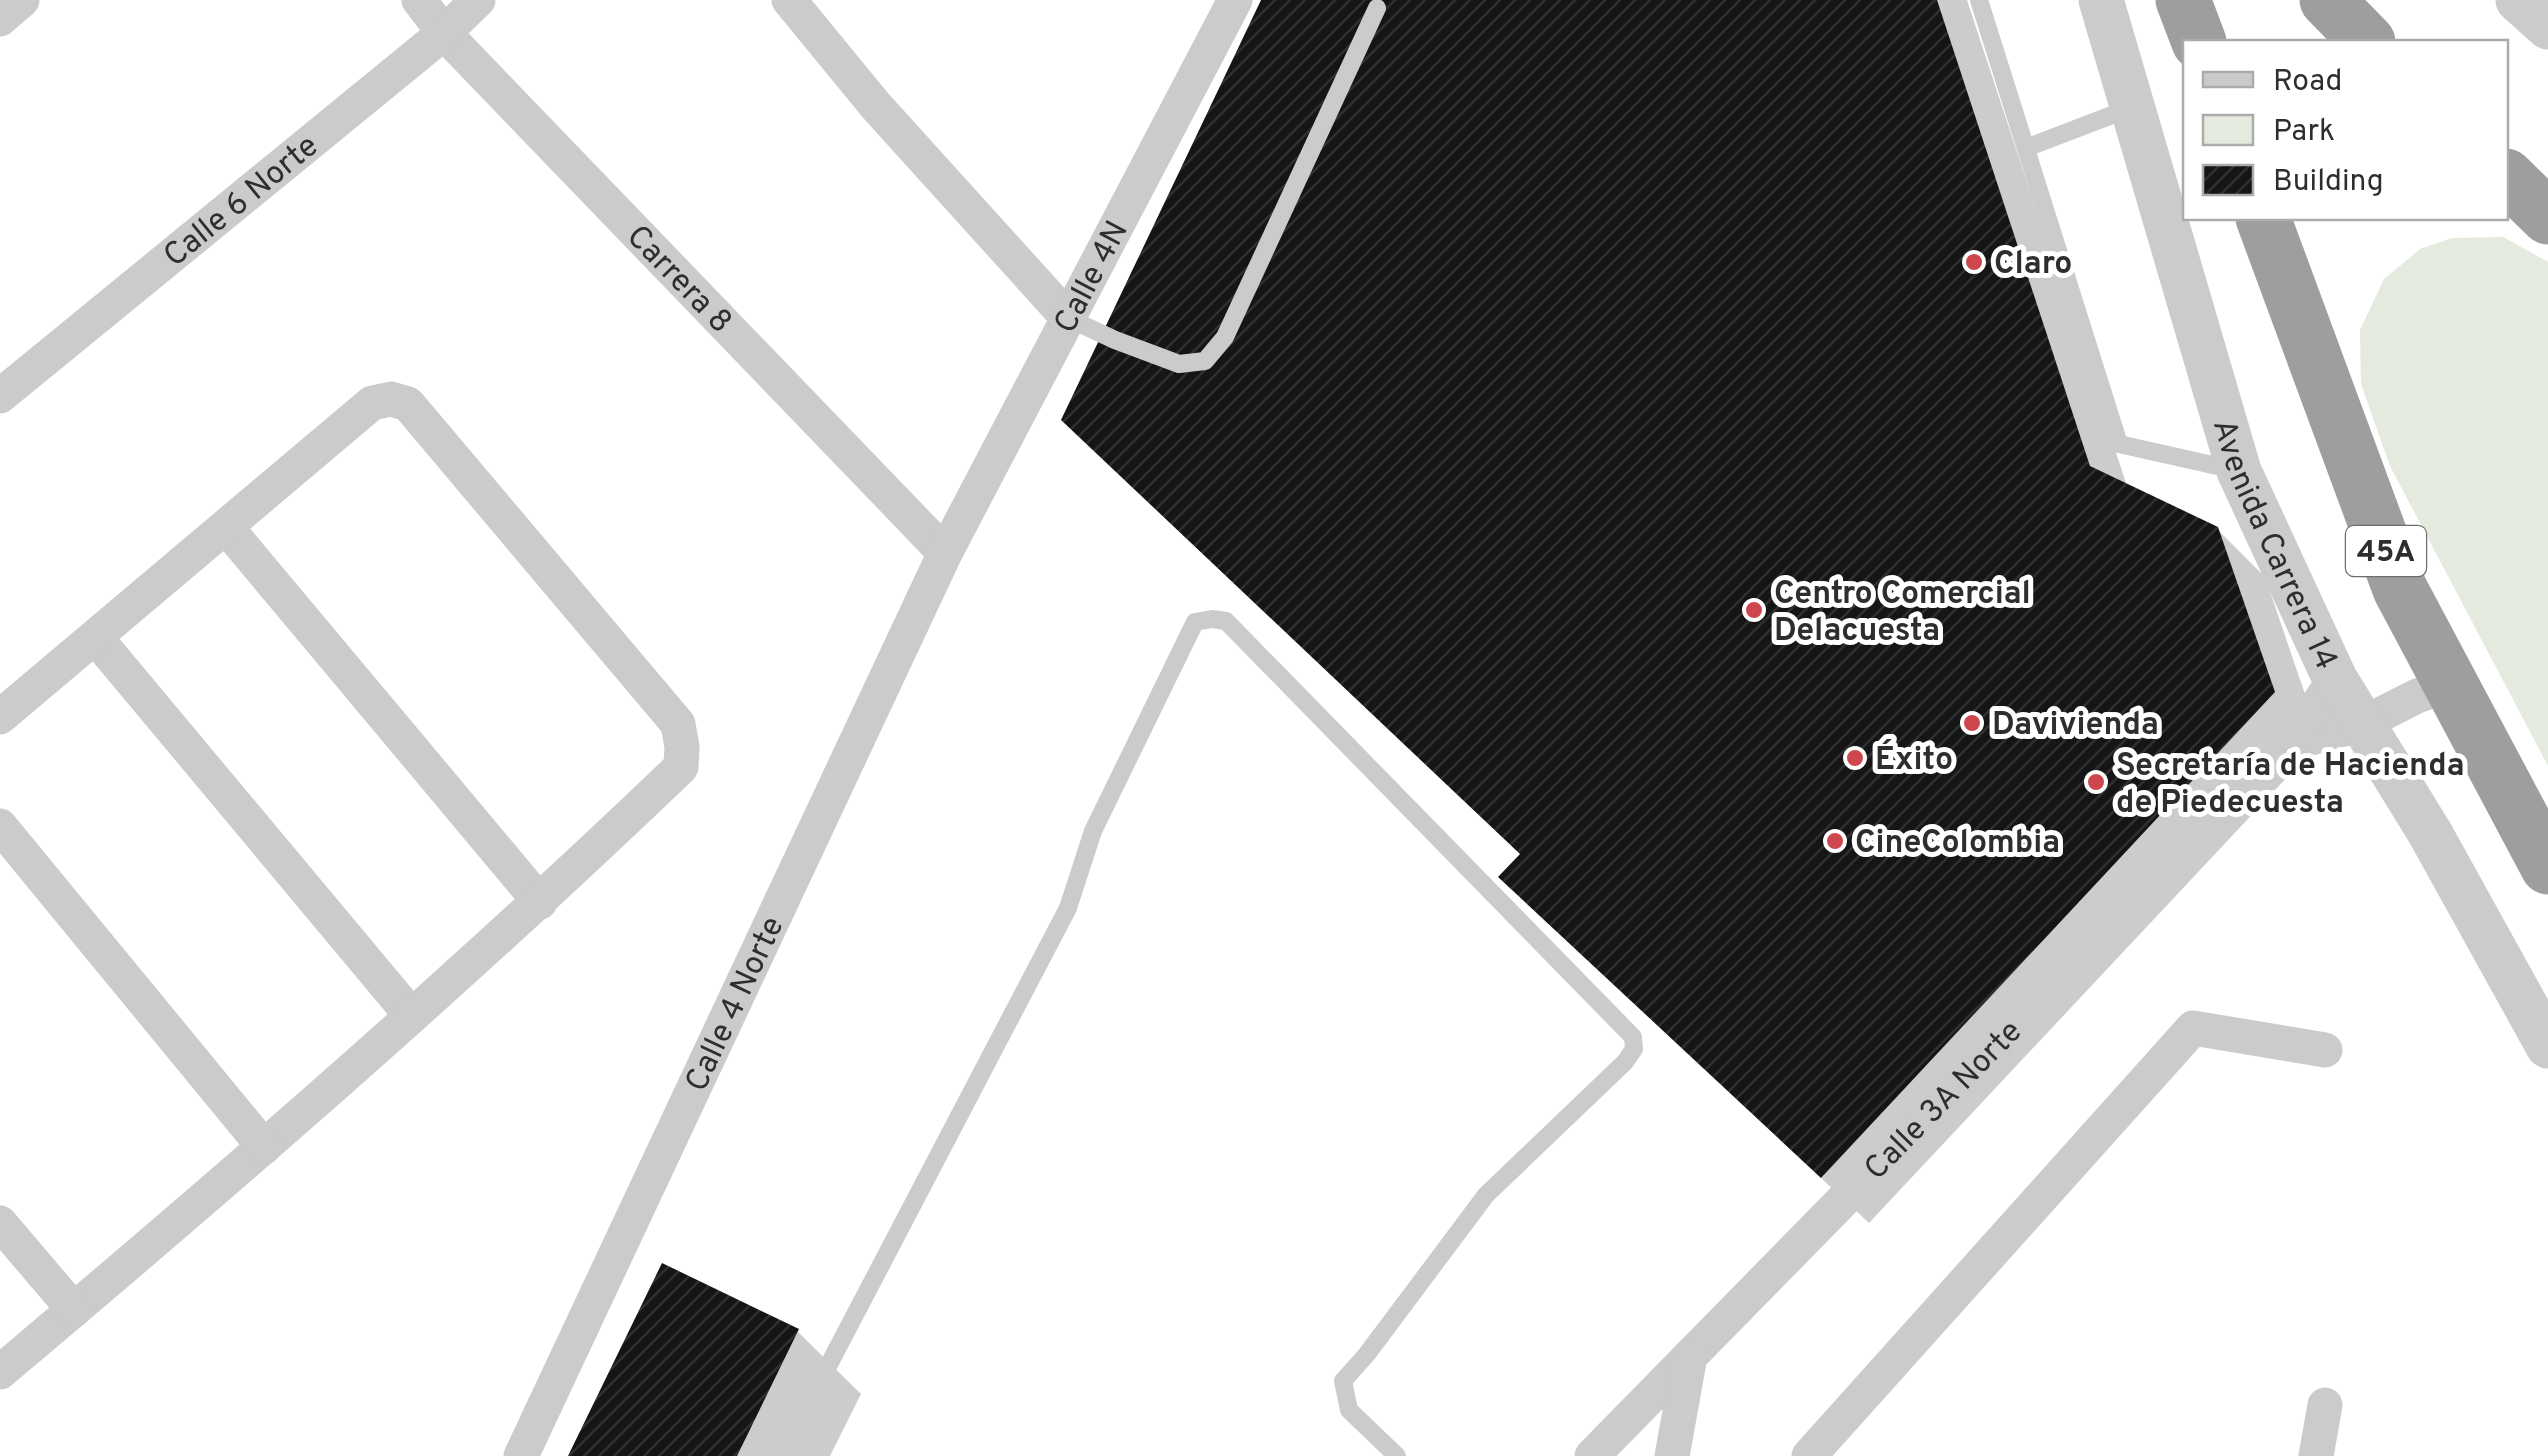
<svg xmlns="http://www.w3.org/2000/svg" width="2548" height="1456" viewBox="0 0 2548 1456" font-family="Overpass,sans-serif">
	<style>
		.green { fill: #e4eade }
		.shadow { fill: #0003 }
		.building { fill: url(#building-hatch) }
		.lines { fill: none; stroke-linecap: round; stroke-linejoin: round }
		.service { stroke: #cbcbcb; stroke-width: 18 }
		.minor { stroke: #cbcbcb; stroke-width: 35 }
		.tertiary { stroke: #cbcbcb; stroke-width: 45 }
		.trunk { stroke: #9e9e9e; stroke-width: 55 }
		.poi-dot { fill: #cf474e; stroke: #fff; stroke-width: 4 }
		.labels { text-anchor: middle; stroke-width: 10; stroke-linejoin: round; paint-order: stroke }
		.shield { fill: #fff; stroke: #6d6d6d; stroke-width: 2.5 }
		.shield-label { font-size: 30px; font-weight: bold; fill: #2e2e2e }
		.street-label { font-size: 32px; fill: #2e2e2e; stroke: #fff }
		.poi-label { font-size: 32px; font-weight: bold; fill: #2e2e2e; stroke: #fff; text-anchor: start }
	</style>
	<defs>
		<pattern id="building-hatch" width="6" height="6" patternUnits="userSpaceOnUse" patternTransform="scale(2.5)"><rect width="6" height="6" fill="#151515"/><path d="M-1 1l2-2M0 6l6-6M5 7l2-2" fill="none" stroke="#2f2f2f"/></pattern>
	</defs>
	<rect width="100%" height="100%" fill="#fff"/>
	<path class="green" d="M2503 237 2548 262V766L2390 466 2361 384 2360 330 2384 279 2420 249 2452 238Z"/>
	<path class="shadow" d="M1264 0H1967L2127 486 2217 529 2265 577 2321 741 1869 1223 1501 877 1523 855Z
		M797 1331 861 1394 830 1456H571Z"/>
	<path class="building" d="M1261 0H1937L2090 466 2218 527 2275 692 1821 1178 1498 877 1520 854 1061 420Z
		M662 1263 799 1329 737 1456H568Z"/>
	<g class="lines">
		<path class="service" d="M1979 0 2119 444 2235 470
			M2026 148 2133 107
			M1068 318 1115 340 1179 364 1205 361 1225 337 1377 8
			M781 1456 1068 908 1093 831 1195 622 1212 619 1226 621 1633 1037 1634 1049 1625 1062 1486 1195 1367 1354 1343 1381 1349 1410 1397 1456"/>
		<g class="minor">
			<path id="s1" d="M419 0 444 33 945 553"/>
			<path d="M789 0 876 106 1068 318"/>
			<path d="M0 19 22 0"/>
			<path id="s2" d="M0 396 444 33 478 0"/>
			<path d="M226 527 540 902"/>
			<path d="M96 638 411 1015"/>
			<path d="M0 717 372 403 391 399 408 404 678 724 682 747 681 767C462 977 232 1177 0 1372"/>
			<path d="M2292 743 2362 724 2417 696 2452 684"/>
			<path d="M0 826 264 1147"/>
			<path d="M0 1223 74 1310"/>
			<path id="s3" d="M521 1456 945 553 1235 0"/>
			<path id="s4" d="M1592 1456 2292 743 2335 679"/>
			<path d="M1672 1456 1690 1356"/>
			<path d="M1809 1456 2193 1028 2325 1050"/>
			<path d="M2316 1456 2325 1405"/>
		</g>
		<g class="tertiary">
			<path id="s5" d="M2101 0 2239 471 2335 679 2430 833 2548 1046"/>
			<path d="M2518 0 2548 27"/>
		</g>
		<path class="trunk" d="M2183 0 2199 42
			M2327 0 2368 42
			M2506 176 2548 217
			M2263 218 2400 589 2548 867"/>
	</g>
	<g class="poi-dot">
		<circle cx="1974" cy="262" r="10"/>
		<circle cx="1754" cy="610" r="10"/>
		<circle cx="1972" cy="723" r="10"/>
		<circle cx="1855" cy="758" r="10"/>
		<circle cx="2096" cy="782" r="10"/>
		<circle cx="1835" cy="841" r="10"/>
	</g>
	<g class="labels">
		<rect class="shield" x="2346" y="526" width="80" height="50" rx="8"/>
		<g class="shield-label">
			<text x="2386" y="561">45A</text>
		</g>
		<g class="street-label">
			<text dy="11" stroke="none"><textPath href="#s2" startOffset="310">Calle 6 Norte</textPath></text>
			<text dy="11" stroke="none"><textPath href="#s3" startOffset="1310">Calle 4N</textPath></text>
			<text dy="11" stroke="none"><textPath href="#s1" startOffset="382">Carrera 8</textPath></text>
			<text dy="11" stroke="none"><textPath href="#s5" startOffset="572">Avenida Carrera 14</textPath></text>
			<text dy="11" stroke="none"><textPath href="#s3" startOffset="500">Calle 4 Norte</textPath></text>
			<text dy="11" stroke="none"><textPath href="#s4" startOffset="500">Calle 3A Norte</textPath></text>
		</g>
		<g class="poi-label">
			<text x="1994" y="273">Claro</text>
			<text x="1774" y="603">Centro Comercial<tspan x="1774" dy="37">Delacuesta</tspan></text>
			<text x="1992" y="734">Davivienda</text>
			<text x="1875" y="769">Éxito</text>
			<text x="2116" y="775">Secretaría de Hacienda<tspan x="2116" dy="37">de Piedecuesta</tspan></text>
			<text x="1855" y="852">CineColombia</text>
		</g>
	</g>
	<rect x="2183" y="40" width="325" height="180" fill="#ffffff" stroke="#ababab" stroke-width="2.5"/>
	<rect x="2203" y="72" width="50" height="15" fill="#cbcbcb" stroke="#ababab" stroke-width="2.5"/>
	<text x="2273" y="90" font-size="30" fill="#2e2e2e">Road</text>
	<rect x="2203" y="115" width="50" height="30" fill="#e4eade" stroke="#ababab" stroke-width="2.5"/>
	<text x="2273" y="140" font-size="30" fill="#2e2e2e">Park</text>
	<rect x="2203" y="165" width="50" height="30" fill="url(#building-hatch)" stroke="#ababab" stroke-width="2.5"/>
	<text x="2273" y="190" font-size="30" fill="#2e2e2e">Building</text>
</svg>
